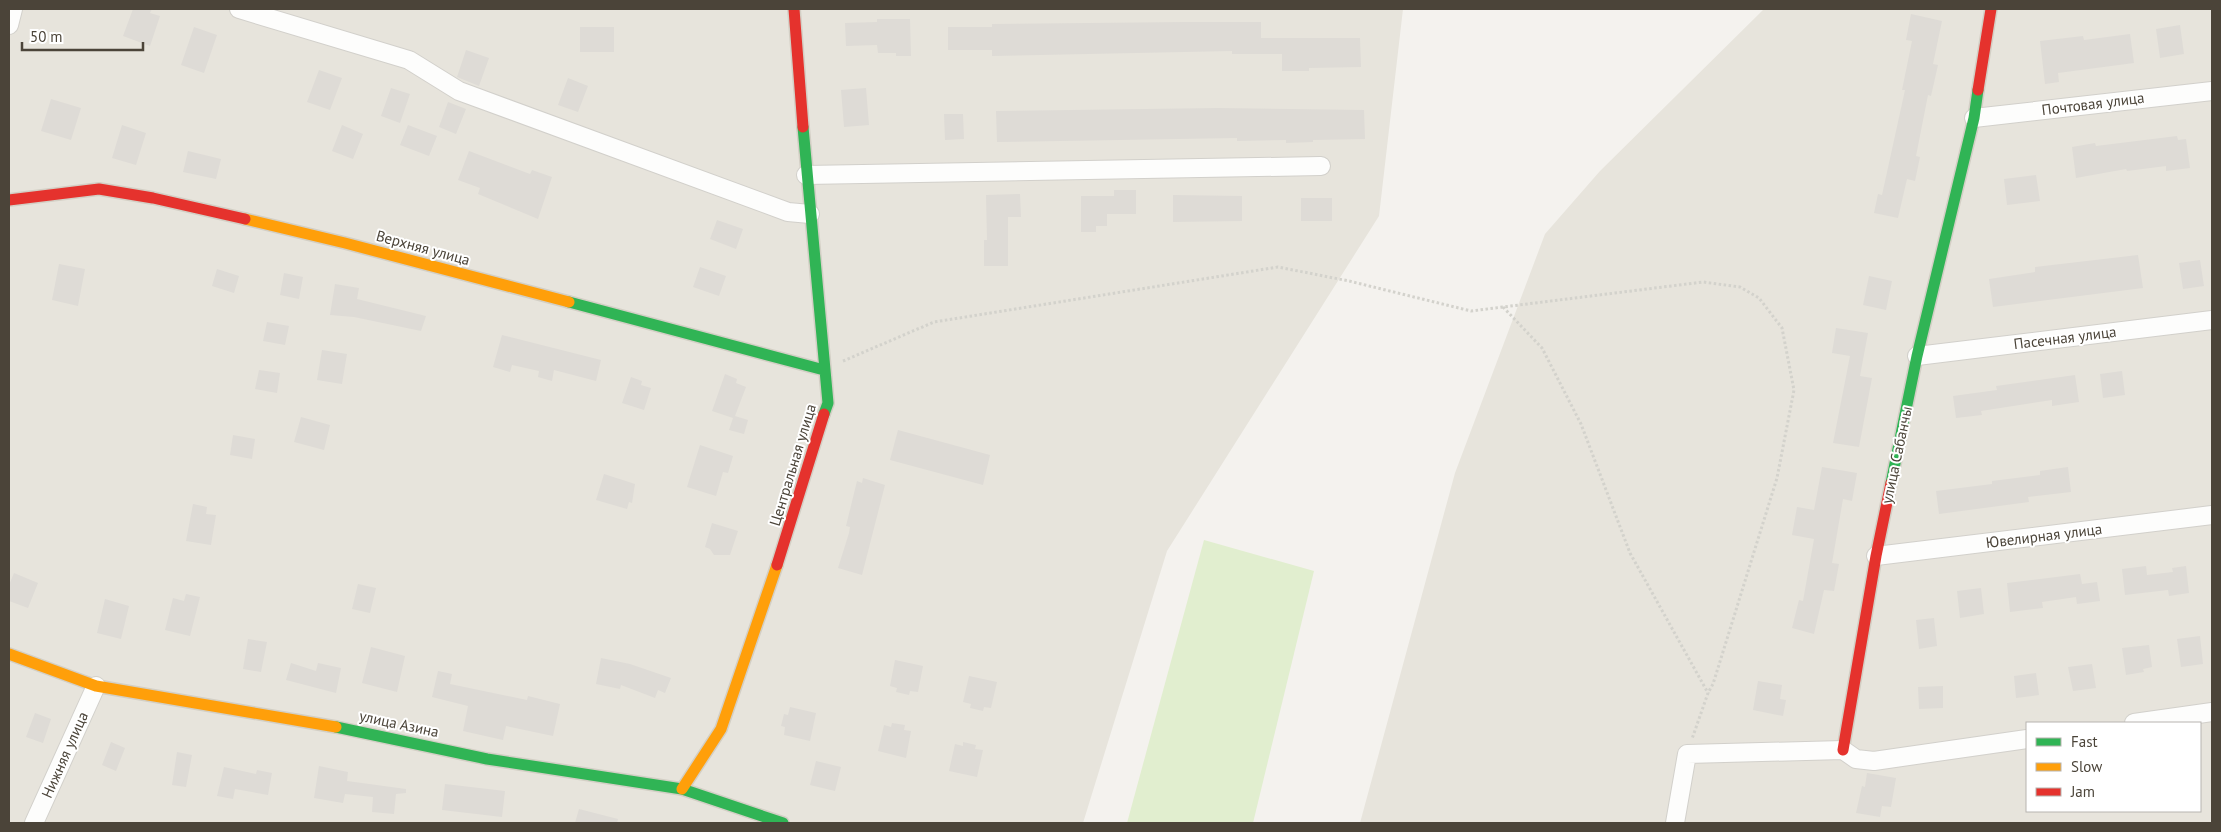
<svg xmlns="http://www.w3.org/2000/svg" width="2221" height="832" viewBox="0 0 2221 832" font-family="'PT Sans',sans-serif">
	<style>
		.residential { fill: #e7e4dc; fill-rule: evenodd }
		.green { fill: #e1eecf }
		.building { fill: #dedbd6 }
		.lines { fill: none; stroke-linecap: round; stroke-linejoin: round }
		.street-casing { stroke: #d2d0cb; stroke-width: 20 }
		.fast-casing { stroke: #d3cfc5; stroke-width: 14 }
		.slow-casing { stroke: #d3cfc5; stroke-width: 14 }
		.jam-casing { stroke: #d3cfc5; stroke-width: 14 }
		.path { stroke: #d3d2cc; stroke-width: 3; stroke-dasharray: 2.5 2.5; stroke-linecap: butt }
		.street { stroke: #fdfdfc; stroke-width: 18 }
		.fast { stroke: #30b455; stroke-width: 11 }
		.slow { stroke: #ff9f0a; stroke-width: 11 }
		.jam { stroke: #e5322d; stroke-width: 11 }
		.labels { text-anchor: middle; stroke-width: 4; stroke-linejoin: round; paint-order: stroke }
		.street-label { font-size: 15px; fill: #4b4439; stroke: #fff }
	</style>
	<rect width="100%" height="100%" fill="#f4f2ee"/>
	<path class="residential" d="M9 9H1403L1379 216 1167 551 1083 823H9Z
		M1764 9H2212V823H1360L1455 473 1545 234 1600 171ZM2027 723H2200V811H2027Z"/>
	<path class="green" d="M1204 540 1314 571 1253 823H1127Z"/>
	<path class="building" d="M133 9H152L150 13 160 16 150 46 123 36Z
		M1911 14 1942 21 1933 64 1938 65 1931 96 1928 95 1916 156 1920 157 1915 181 1907 179 1898 218 1874 213 1878 194 1882 195 1905 90H1902L1912 41 1906 40Z
		M877 19H910L911 56H896V53H878L877 45 846 46 845 23 877 22Z
		M1185 22H1261V38H1360L1361 67 1309 68V71H1282V54H1232V51L992 56V50H948V27H992V24Z
		M2180 25 2184 54 2160 58 2156 29Z
		M194 27 217 35 204 73 181 65Z
		M580 27H614V52H580Z
		M2130 34 2134 63 2058 73 2059 82 2045 84 2040 41 2083 36 2084 40Z
		M466 50 489 58 479 86 457 77Z
		M319 70 342 78 330 110 307 102Z
		M568 78 588 86 578 112 558 105Z
		M391 88 410 94 400 123 381 116Z
		M866 88 869 125 844 127 841 90Z
		M51 99 81 108 71 140 41 131Z
		M448 102 466 109 456 134 439 127Z
		M1218 108 1364 110 1365 139 1313 140V142L1286 143V140L1237 141V138L997 142 996 111Z
		M944 114H963L964 139 945 140Z
		M122 125 146 133 136 165 112 158Z
		M342 125 363 134 353 159 332 151Z
		M408 125 437 136 429 156 400 145Z
		M2177 136 2178 140 2186 139 2190 168 2166 171V166L2127 171 2126 169 2076 178 2072 147 2095 143 2096 146Z
		M188 151 221 159 216 179 183 172Z
		M469 151 530 174 532 170 552 177 538 219 478 194 480 188 458 180Z
		M2036 175 2040 201 2007 205 2004 179Z
		M1114 190H1136V214H1107V226H1096V232H1081V196H1114Z
		M1020 194 1021 217H1008V266H984V240H987L986 195Z
		M1173 195 1242 196V221L1173 222Z
		M1301 198H1332V221H1301Z
		M717 220 743 229 736 249 710 239Z
		M2138 255 2143 288 1993 307 1989 279 2035 272V267Z
		M2200 260 2204 286 2183 289 2179 263Z
		M59 264 85 269 78 306 52 300Z
		M700 267 726 276 719 296 693 287Z
		M217 269 239 276 234 293 212 286Z
		M284 273 303 277 299 299 280 295Z
		M1869 276 1892 281 1886 310 1863 305Z
		M335 284 359 288 357 299 426 316 421 331 354 317 330 315Z
		M267 322 289 326 285 345 263 341Z
		M1836 328 1868 333 1860 376 1872 378 1859 447 1833 443 1850 356 1832 353Z
		M502 335 601 360 596 381 554 370 552 381 538 377 539 371 512 365 510 372 493 367Z
		M322 350 347 354 342 384 317 380Z
		M259 370 280 373 277 393 255 389Z
		M2122 371 2125 395 2103 398 2100 374Z
		M725 374 737 379 736 383 746 387 735 416 748 420 744 434 729 430 733 418 712 411Z
		M2075 375 2079 402 2052 406V400L1981 411 1982 415 1956 418 1953 396 1997 390 1996 386Z
		M631 377 642 381 641 385 651 388 644 410 622 403Z
		M301 417 330 425 324 450 294 442Z
		M898 430 990 455 983 485 890 460Z
		M233 435 255 439 252 459 230 455Z
		M700 445 733 456 728 473 723 472 716 496 687 487Z
		M1822 467 1857 473 1852 501 1843 499 1832 563 1839 564 1834 591 1824 590 1814 634 1792 628 1799 600 1803 601 1814 539 1792 535 1797 507 1814 510Z
		M2068 467 2071 492 2028 497 2029 502 1939 514 1936 491 1992 484V481L2040 475V471Z
		M604 474 635 484 632 503 629 502 627 509 596 500Z
		M863 478 885 485 862 575 838 568 849 533 850 527 846 526 857 481 862 483Z
		M193 504 207 507 206 514 216 515 211 545 186 541Z
		M712 523 738 531 730 555H714L710 549 705 547Z
		M2146 566 2147 575 2173 572 2172 568 2186 566 2189 593 2169 596 2168 590 2125 595 2122 569Z
		M14 573 38 583 28 608 9 601V585Z
		M2080 574 2082 584 2097 582 2100 601 2077 604 2076 597 2042 602 2043 608 2010 612 2007 583Z
		M358 584 376 588 370 613 352 609Z
		M1981 588 1984 614 1960 618 1957 591Z
		M186 594 200 597 190 636 165 630 173 598 184 601Z
		M105 599 129 606 121 639 97 633Z
		M1934 618 1937 646 1919 649 1916 620Z
		M2200 636 2203 664 2181 667 2177 639Z
		M248 639 267 642 261 672 243 669Z
		M2149 645 2152 667 2143 669 2144 672 2126 675 2122 648Z
		M371 647 405 656 397 692 362 683Z
		M601 658 630 664 671 678 665 693 658 690 655 698 621 685 620 689 596 684Z
		M895 660 923 666 918 692 910 691 909 695 896 692 897 688 890 686Z
		M291 663 316 671 318 663 341 668 336 693 286 680Z
		M2092 664 2096 688 2073 691 2068 667Z
		M438 671 452 674 450 684 527 700 528 696 560 704 553 736 506 726 503 740 463 731 468 706 432 697Z
		M2036 673 2039 695 2016 698 2014 676Z
		M969 676 997 682 991 708 984 707 983 711 970 708 971 704 963 702Z
		M1758 681 1782 685 1780 699 1786 700 1783 716 1753 710Z
		M1943 686V708L1919 709 1918 687Z
		M790 707 816 713 810 741 784 735 785 727 781 726 784 714 788 715Z
		M35 713 51 719 43 743 26 737Z
		M892 723 905 725 904 730 911 731 906 758 878 751 884 725 891 727Z
		M111 742 125 748 116 771 102 765Z
		M963 742 976 745 975 749 983 750 977 777 949 771 955 744 963 746Z
		M177 752 192 755 186 787 172 785Z
		M816 761 841 767 835 791 810 785Z
		M319 766 348 772 347 781 406 789V793L396 794 394 814 372 812 373 797 345 794 343 803 314 798Z
		M224 767 256 774 257 770 272 773 268 795 235 789 233 799 217 796Z
		M1867 773 1896 778 1891 807 1882 806 1880 817 1856 813 1862 786 1865 787Z
		M445 784 505 791 502 817 442 810Z
		M579 809 618 819 617 823H575Z"/>
	<g class="lines">
		<g class="street-casing">
			<path id="street" d="M239 9 409 60 459 91 788 212 810 214
				M9 25 13 9
				M1974 118 2212 91
				M806 175 1321 166
				M1917 356 2212 320
				M1876 556 2212 515
				M2134 723 2212 712
				M34 823 96 686
				M1675 823 1687 754 1843 750 1856 759 1874 761 2027 739"/>
		</g>
		<g class="fast-casing">
			<path id="fast" d="M803 127 828 403 824 414
				M569 302 824 370
				M1891 483 1917 356 1974 118 1978 90
				M336 727 487 759 682 789 783 823"/>
		</g>
		<g class="slow-casing">
			<path id="slow" d="M245 219 345 243 569 302
				M9 654 96 686 336 727
				M682 789 721 729 777 565"/>
		</g>
		<g class="jam-casing">
			<path id="jam" d="M794 9 803 127
				M1978 90 1991 9
				M9 200 99 189 153 198 245 219
				M777 565 824 414
				M1843 750 1876 556 1891 483"/>
		</g>
		<path class="path" d="M1503 307 1542 348 1581 424 1630 553 1708 693 1692 739
			M843 361 934 322 1278 267 1349 281 1471 311 1703 282 1740 287 1759 298 1782 328 1794 390 1777 478 1713 684 1708 693"/>
		<use href="#street" class="street"/>
		<use href="#fast" class="fast"/>
		<use href="#slow" class="slow"/>
		<use href="#jam" class="jam"/>
	</g>
	<g class="labels">
		<g class="street-label">
			<text transform="translate(2093 104) rotate(-7)" y="5">Почтовая улица</text>
			<text transform="translate(423 248) rotate(15)" y="5">Верхняя улица</text>
			<text transform="translate(2065 338) rotate(-7)" y="5">Пасечная улица</text>
			<text transform="translate(1897 455) rotate(-78)" y="5">улица Сабанчы</text>
			<text transform="translate(793 465) rotate(-73)" y="5">Центральная улица</text>
			<text transform="translate(2044 536) rotate(-7)" y="5">Ювелирная улица</text>
			<text transform="translate(399 724) rotate(12)" y="5">улица Азина</text>
			<text transform="translate(65 755) rotate(-66)" y="5">Нижняя улица</text>
		</g>
	</g>
	<rect width="2221" height="832" fill="none" stroke="#4b4439" stroke-width="20"/>
	<rect x="2026" y="722" width="175" height="90" fill="#ffffff" stroke="#b7b4b0"/>
	<rect x="2036" y="738" width="25" height="8" fill="#30b455" stroke="#b7b4b0"/>
	<text x="2071" y="747" font-size="15" fill="#4b4439">Fast</text>
	<rect x="2036" y="763" width="25" height="8" fill="#ff9f0a" stroke="#b7b4b0"/>
	<text x="2071" y="772" font-size="15" fill="#4b4439">Slow</text>
	<rect x="2036" y="788" width="25" height="8" fill="#e5322d" stroke="#b7b4b0"/>
	<text x="2071" y="797" font-size="15" fill="#4b4439">Jam</text>
	<path d="M22 42v8h121v-8" fill="none" stroke="#4b4439" stroke-width="2.5"/>
	<text x="30" y="42" font-size="15" fill="#4b4439" stroke="#ffffff" stroke-width="4" paint-order="stroke">50 m</text>
</svg>
